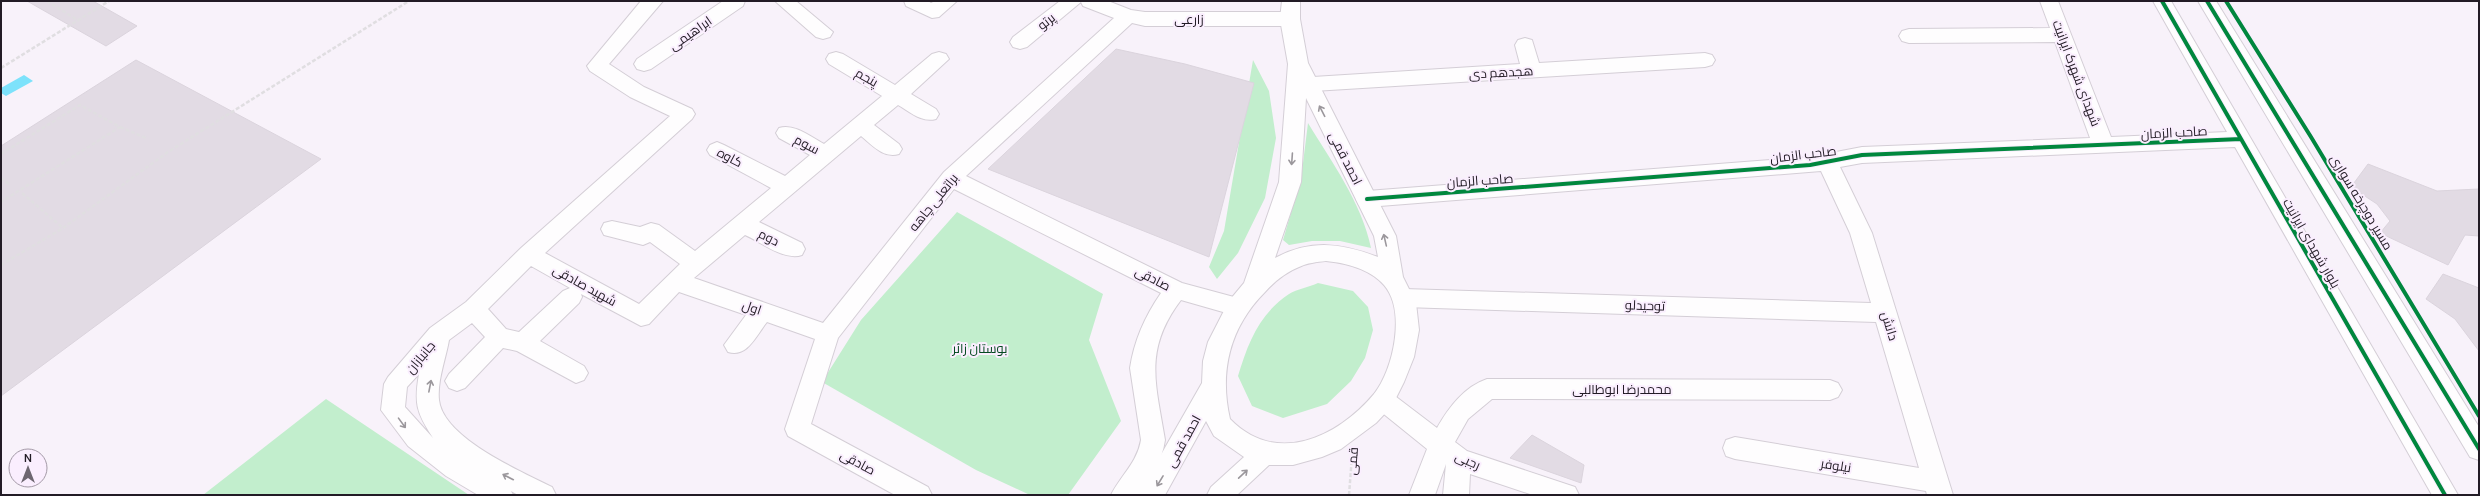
<svg xmlns="http://www.w3.org/2000/svg" width="2480" height="496" viewBox="0 0 2480 496" font-family="Manrope,Cairo,sans-serif">
	<style>
		.green { fill: #c2eecd }
		.water { fill: #7de2fb }
		.building { fill: #e2dbe4; stroke: #dbd4dd }
		.lines { fill: none; stroke-linecap: round; stroke-linejoin: round }
		.minor-casing { stroke: #d4ced6; stroke-width: 2 }
		.major-casing { stroke: #d4ced6; stroke-width: 2 }
		.path { stroke: #e0dee1; stroke-width: 2.5; stroke-dasharray: 4 2; stroke-linecap: butt }
		.minor { fill: #fefdfe; fill-rule: evenodd }
		.major { fill: #fefdfe; fill-rule: evenodd }
		.cycleway-casing { stroke: #faeefe; stroke-width: 6 }
		.cycleway { stroke: #00873e; stroke-width: 4 }
		.oneway { stroke: #9b979c }
		.labels { text-anchor: middle; stroke-width: 4; stroke-linejoin: round; paint-order: stroke }
		.street-label { font-size: 13px; fill: #221b25; stroke: #faeefe }
		.park-label { font-size: 13px; fill: #054b21; stroke: #faeefe }
	</style>
	<rect width="100%" height="100%" fill="#f8f2fa"/>
	<path class="green" d="M1253 60 1269 91 1276 138 1265 198 1238 253 1217 279 1209 267 1224 231Z
		M1308 123C1331 161 1362 203 1371 248L1340 241H1312L1289 245 1283 240 1301 179Z
		M957 212 1103 294 1089 340 1121 421 1068 495H1030L976 470 822 382 861 320Z
		M1318 283 1353 291 1368 307 1373 330 1365 358 1351 381 1327 404 1283 418 1252 406 1238 376C1248 343 1259 314 1289 294 1297 289 1309 287 1318 283Z
		M326 399 469 495H203Z"/>
	<path class="water" d="M24 75 33 81 6 96 1 93V88Z"/>
	<path class="building" d="M27 1H93L137 26 106 46Z
		M1116 49 1185 64 1254 83 1209 257 988 169Z
		M136 60 321 159 1 396V146Z
		M2368 164 2437 191 2479 189V236L2465 235 2448 265 2380 233 2390 221 2377 204 2351 187Z
		M2443 274 2479 288V351L2455 319 2426 299Z
		M1532 435 1584 465 1581 483 1510 458Z"/>
	<g class="lines">
		<g class="minor-casing">
			<path id="minor" d="M641 1H663L609 64 644 87 692 109 695 114 692 119 545 253 639 304 680 264 650 242 643 245 604 235 601 229 604 223 612 221 640 227 651 223 659 225 695 251 771 188 710 155 707 150 710 145 717 142 724 145 785 176 810 155 779 138 776 133 779 128C794 123 811 137 824 144L882 96 829 64 826 59 829 54 836 52 843 54 895 85 932 54 939 52 946 54 949 59 911 94 936 109 939 114 936 119C922 123 910 112 898 105L874 125 899 144 902 149 899 154C884 159 872 145 861 136L759 222 802 243 805 249 802 255C784 261 761 242 745 235L694 278 823 323 944 172 1114 18 1083 6 1081 2 1027 47 1020 49 1013 47 1010 42 1013 37 1060 1H1108L1131 10 1145 12H1290L1297 14 1300 19 1297 24 1290 26H1145L1132 23 966 176 1182 283 1245 300 1248 307 1245 314 1237 316 1181 300C1143 350 1156 384 1165 440 1162 461 1152 478 1139 495H1111C1121 475 1137 463 1141 440L1130 368C1134 341 1145 316 1161 293L954 189 838 338 811 424 928 487 932 495H895L788 436 785 429 815 339 767 322C756 336 747 358 728 352L724 345 746 315 679 292 649 324 641 326 581 294 582 297 579 303 540 341 584 366 588 373 584 380 576 383 517 351 503 348 465 388 457 391 449 388 445 381 449 374 485 337 472 323 449 340C446 358 437 381 439 400 443 438 522 472 552 487L556 495H518L511 491 513 495H478L446 476 408 446 381 410 384 384 388 377 430 328 466 302 521 248 670 116 630 97 590 71 587 66ZM531 266 570 288 563 291 519 332 506 329 488 309ZM419 374C414 403 416 412 433 438L405 407 407 387Z
				M723 1H745L743 6 651 69 644 71 637 69 634 64 637 59Z
				M775 1H796L833 32 830 37 823 39 816 37Z
				M904 1H928L931 3 935 1H957L939 17 932 18 906 6Z
				M2040 1H2058L2111 137 2227 132 2153 1H2171L2458 495H2432L2235 147 1862 163 1840 167 1872 233 1953 495H1927L1926 491 1735 459 1726 456 1723 448 1726 440 1735 437 1919 468 1876 322 1404 307 1396 304 1393 298 1396 292 1404 289 1871 303 1850 233 1821 171 1367 207 1359 205 1356 199 1359 193 1367 191 1810 157 1862 147 2090 138 2055 42 1909 43 1902 41 1899 36 1902 31 1909 29 2050 28Z
				M2198 1H2216L2479 427V460L2470 457Z
				M1525 38 1532 40 1539 63 1705 53 1712 55 1715 60 1712 65 1705 67 1297 92 1290 90 1287 85 1290 80 1297 78 1520 64 1515 45 1518 40Z
				M1487 379 1830 380 1838 383 1842 390 1838 397 1830 400 1492 399 1468 419 1455 442 1467 451 1575 487 1579 495H1533L1470 474 1469 495H1443L1446 464 1435 495H1409L1427 449 1375 407 1371 400 1375 393 1383 390 1391 393 1437 428C1449 407 1464 387 1487 379Z"/>
		</g>
		<g class="major-casing">
			<path id="major" d="M1282 1H1300V19L1308 63 1396 236 1403 277 1416 303 1419 330 1414 357 1404 382 1392 406 1376 423 1341 449 1322 457 1293 465H1269L1237 495H1207L1211 487 1244 457 1214 436 1206 421 1165 495H1138L1202 383 1203 361 1208 342 1229 301 1244 283 1279 182 1288 64 1280 19ZM1306 98 1374 236 1378 257C1341 243 1311 239 1275 258L1301 182ZM1326 261C1346 263 1370 269 1384 285 1406 310 1394 369 1374 394 1337 438 1276 466 1230 419 1219 371 1230 327 1265 292 1274 282 1286 272 1299 267 1307 263 1317 262 1326 261Z"/>
		</g>
		<path class="path" d="M47 1 79 21
			M1 68 109 1
			M120 127 146 138
			M1 154 80 105 120 127 1 202
			M1 178 9 184
			M22 193 63 228
			M1 265 63 228 168 152 409 1
			M1349 495 1352 456"/>
		<use href="#minor" class="minor"/>
		<use href="#major" class="major"/>
		<g class="cycleway-casing">
			<path id="cycleway" d="M2162 1 2445 495
				M2207 1 2479 449
				M2226 1 2311 137 2479 416
				M1367 199 1810 165 1862 155 2241 139"/>
		</g>
		<use href="#cycleway" class="cycleway"/>
	</g>
	<defs><path id="oneway-shaft" d="M-6 0H5M1.5-3L5.5 0L1.5 3" fill="none" stroke-width="1.6" stroke-linecap="round" stroke-linejoin="round"/></defs>
	<g class="oneway">
		<use href="#oneway-shaft" transform="translate(1322 111) rotate(-117)"/>
		<use href="#oneway-shaft" transform="translate(1292 159) rotate(94)"/>
		<use href="#oneway-shaft" transform="translate(1385 240) rotate(-103)"/>
		<use href="#oneway-shaft" transform="translate(430 386) rotate(-79)"/>
		<use href="#oneway-shaft" transform="translate(402 423) rotate(54)"/>
		<use href="#oneway-shaft" transform="translate(1243 474) rotate(-43)"/>
		<use href="#oneway-shaft" transform="translate(508 477) rotate(-153)"/>
		<use href="#oneway-shaft" transform="translate(1160 481) rotate(121)"/>
	</g>
	<g class="labels">
		<g class="street-label">
			<text x="1189" y="24">زارعی</text>
			<text transform="translate(1046 21) rotate(-38)" y="5">پرتو</text>
			<text transform="translate(690 33) rotate(-35)" y="5">ابراهیمی</text>
			<text transform="translate(1501 72) rotate(-3)" y="5">هجدهم دی</text>
			<text transform="translate(2077 73) rotate(69)" y="5">شهدای شهرک ایرانیت</text>
			<text transform="translate(867 77) rotate(30)" y="5">پنجم</text>
			<text transform="translate(2174 132) rotate(-3)" y="5">صاحب الزمان</text>
			<text transform="translate(807 144) rotate(28)" y="5">سوم</text>
			<text transform="translate(1803 154) rotate(-7)" y="5">صاحب الزمان</text>
			<text transform="translate(730 157) rotate(28)" y="5">کاوه</text>
			<text transform="translate(1346 158) rotate(63)" y="5">احمد قمی</text>
			<text transform="translate(1480 180) rotate(-4)" y="5">صاحب الزمان</text>
			<text transform="translate(933 202) rotate(-51)" y="5">براتعلی چاهه</text>
			<text transform="translate(2362 202) rotate(59)" y="5">مسیر دوچرخه سواری</text>
			<text transform="translate(769 237) rotate(26)" y="5">دوم</text>
			<text transform="translate(2312 243) rotate(60)" y="5">بلوار شهدای ایرانیت</text>
			<text transform="translate(1153 278) rotate(27)" y="5">صادقی</text>
			<text transform="translate(585 285) rotate(29)" y="5">شهید صادقی</text>
			<text transform="translate(1645 305) rotate(2)" y="5">توحیدلو</text>
			<text transform="translate(752 307) rotate(19)" y="5">اول</text>
			<text transform="translate(1890 326) rotate(73)" y="5">دانش</text>
			<text transform="translate(420 357) rotate(-50)" y="5">جانبازان</text>
			<text x="1622" y="394">محمدرضا ابوطالبی</text>
			<text transform="translate(1183 441) rotate(-61)" y="5">احمد قمی</text>
			<text transform="translate(1468 460) rotate(24)" y="5">رجبی</text>
			<text transform="translate(1352 461) rotate(-86)" y="5">قمی</text>
			<text transform="translate(858 462) rotate(28)" y="5">صادقی</text>
			<text transform="translate(1836 465) rotate(9)" y="5">نیلوفر</text>
		</g>
		<g class="park-label">
			<text x="980" y="353">بوستان زائر</text>
		</g>
	</g>
	<rect width="2480" height="496" fill="none" stroke="#221b25" stroke-width="4"/>
	<g transform="translate(28 468)"><circle r="19" fill="#faeefe" stroke="#a49aa7"/>
	<path d="M0-3L7 15L0 10L-7 15Z" fill="#6d6670"/>
	<text y="-6" font-size="11" font-weight="bold" text-anchor="middle" fill="#221b25">N</text>
	</g>
</svg>
